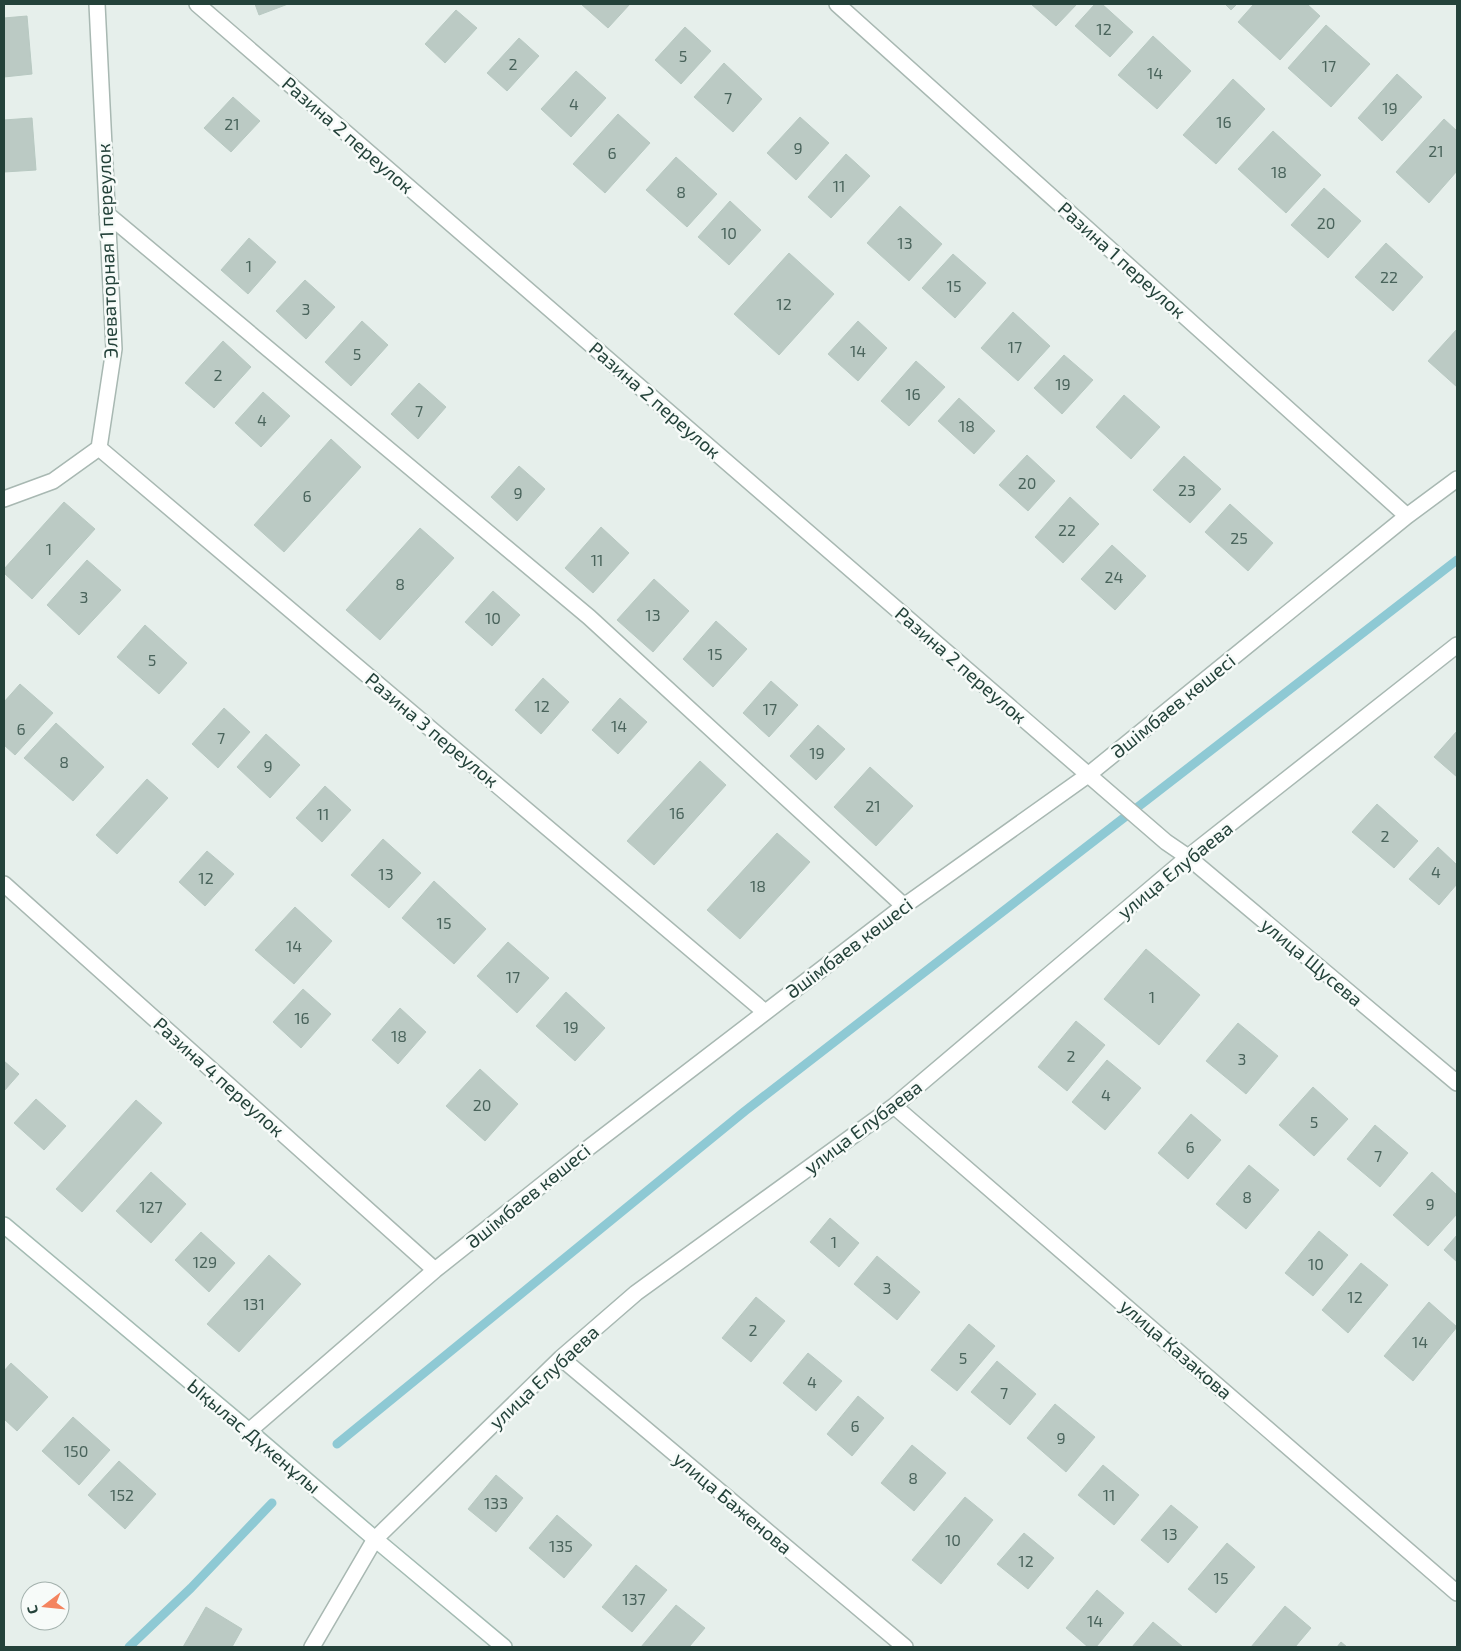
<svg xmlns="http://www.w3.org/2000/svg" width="1461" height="1651" viewBox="0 0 1461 1651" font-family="'Exo 2',sans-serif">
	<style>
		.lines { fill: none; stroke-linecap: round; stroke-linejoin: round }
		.stream { stroke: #8ec9d4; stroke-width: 9 }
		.building { fill: #bbcac4; stroke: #b8c9c2 }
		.street-casing { stroke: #a8b8b2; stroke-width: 18 }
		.secondary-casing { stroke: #a4bbb3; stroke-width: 18 }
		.street { stroke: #fff; stroke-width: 15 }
		.secondary { stroke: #fff; stroke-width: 15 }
		.labels { text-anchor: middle; stroke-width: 5; stroke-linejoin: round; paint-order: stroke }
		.number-label { font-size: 16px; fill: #4a645c }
		.street-label { font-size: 19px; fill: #24423a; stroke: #f7fbf9 }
	</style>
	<rect width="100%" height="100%" fill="#e6efeb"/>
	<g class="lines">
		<path class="stream" d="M337 1444 745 1111 1457 560
			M129 1647 191 1588 272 1503"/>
	</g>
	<path class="building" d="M255 4H288L259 15Z
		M581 4H630L608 28Z
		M1031 4H1077L1056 26Z
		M1095 4H1102L1133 32 1110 57 1075 26Z
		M1225 4H1237L1231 10Z
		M1254 4H1307L1320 16 1280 60 1238 22Z
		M456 10 477 28 445 63 425 44Z
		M27 16 32 74 4 77V18Z
		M1326 25 1370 64 1331 107 1288 68Z
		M685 27 711 51 681 84 655 60Z
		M1153 36 1191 71 1157 109 1118 75Z
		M519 38 539 56 507 91 487 73Z
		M724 63 762 99 733 132 694 97Z
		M576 71 606 98 571 137 541 109Z
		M1397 74 1422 97 1382 141 1358 118Z
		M1233 79 1265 109 1216 164 1183 135Z
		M233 97 260 121 231 152 204 128Z
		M618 114 650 143 605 193 573 164Z
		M800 117 829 143 796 180 767 153Z
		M32 118 36 170 4 172V120Z
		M1444 119 1457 131V171L1429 203 1396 172Z
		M1273 131 1321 175 1286 213 1238 169Z
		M846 154 870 176 831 218 808 197Z
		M676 157 717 194 687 227 646 190Z
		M1324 188 1361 221 1328 258 1291 225Z
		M730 201 761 230 729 265 698 237Z
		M900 206 942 244 909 281 867 243Z
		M249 238 276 262 248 294 221 270Z
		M1386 243 1423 277 1393 311 1355 277Z
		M789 253 834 294 779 355 734 314Z
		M953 254 986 283 955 318 922 288Z
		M305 280 335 307 306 339 276 311Z
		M1013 312 1050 346 1018 381 981 348Z
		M362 321 388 345 351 386 325 362Z
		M858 321 887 348 858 381 828 354Z
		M1457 329V387L1428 361Z
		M223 341 251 367 214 408 185 383Z
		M1064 355 1093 380 1062 414 1034 388Z
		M916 361 945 387 909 426 881 401Z
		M419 383 446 407 418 439 391 414Z
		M263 392 290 416 261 447 235 423Z
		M1124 395 1160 427 1131 459 1096 427Z
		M959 398 995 431 974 454 938 421Z
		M331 439 361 467 284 552 254 525Z
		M1027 455 1055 481 1028 511 999 485Z
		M1184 456 1221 489 1190 523 1153 490Z
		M519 466 545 489 517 521 491 497Z
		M1070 497 1099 524 1063 563 1035 537Z
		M64 502 95 529 32 599 4 573V569Z
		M1230 504 1273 543 1248 571 1205 532Z
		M601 527 629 553 593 593 565 568Z
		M420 528 454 558 380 640 346 610Z
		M1112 545 1146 576 1115 610 1081 579Z
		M87 560 121 590 79 635 47 605Z
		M654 579 689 611 653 652 617 620Z
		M493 591 520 615 492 646 465 622Z
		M716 621 747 649 713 687 683 659Z
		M145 625 187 663 159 694 117 657Z
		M543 678 569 702 541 734 515 710Z
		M771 681 798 705 769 737 743 713Z
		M20 684 53 713 15 755 4 745V702Z
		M620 698 647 722 618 754 592 730Z
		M224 708 250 732 218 768 192 744Z
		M56 723 104 767 73 801 24 758Z
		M818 725 845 749 816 780 790 756Z
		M1457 731V777L1434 757Z
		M266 734 300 765 270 798 237 767Z
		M700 761 726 785 654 865 627 841Z
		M870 767 913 806 876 846 834 807Z
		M147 779 168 798 117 854 96 835Z
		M325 786 351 810 322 842 296 818Z
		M1377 804 1418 841 1394 868 1352 832Z
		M777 833 810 862 740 939 707 910Z
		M383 839 421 873 389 908 351 875Z
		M1438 847 1457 865V884L1439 905 1409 879Z
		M207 851 234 874 205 906 179 882Z
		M434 881 486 929 454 964 402 918Z
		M295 907 332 941 294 984 255 950Z
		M508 942 549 978 517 1013 477 976Z
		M1146 949 1200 995 1159 1045 1104 999Z
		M303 989 331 1014 301 1048 273 1022Z
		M566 992 605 1028 575 1061 536 1026Z
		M400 1008 426 1032 398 1064 372 1040Z
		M1076 1021 1105 1045 1067 1091 1038 1067Z
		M1238 1023 1278 1056 1246 1094 1206 1061Z
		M1107 1060 1141 1088 1105 1130 1072 1102Z
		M4 1061 19 1074 4 1091Z
		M480 1069 518 1104 485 1141 446 1106Z
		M1313 1087 1348 1119 1314 1156 1279 1125Z
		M36 1099 66 1126 44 1150 14 1123Z
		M136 1100 162 1123 82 1212 56 1189Z
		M1191 1114 1221 1140 1188 1179 1158 1153Z
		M1375 1125 1408 1153 1380 1187 1347 1159Z
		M1249 1165 1279 1190 1246 1229 1216 1204Z
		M151 1172 186 1204 151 1243 116 1211Z
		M1432 1172 1457 1195V1214L1428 1246 1393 1215Z
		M830 1218 859 1243 839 1267 810 1242Z
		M1319 1231 1348 1255 1313 1296 1285 1273Z
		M201 1232 235 1263 209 1292 175 1260Z
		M1457 1235V1262L1444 1250Z
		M269 1255 301 1284 239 1352 207 1324Z
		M877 1256 920 1292 897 1320 854 1284Z
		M1361 1263 1388 1285 1348 1333 1322 1310Z
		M756 1297 785 1321 751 1362 722 1338Z
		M1429 1302 1457 1327 1413 1381 1384 1356Z
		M969 1324 995 1346 957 1391 931 1370Z
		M808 1353 842 1381 816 1411 783 1383Z
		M997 1361 1036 1394 1010 1425 971 1392Z
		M11 1363 48 1397 17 1431 4 1419V1371Z
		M858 1396 884 1418 852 1456 827 1434Z
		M1055 1404 1095 1437 1066 1472 1027 1438Z
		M73 1417 110 1450 79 1485 42 1451Z
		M912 1445 946 1473 914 1511 881 1483Z
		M119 1461 156 1494 125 1529 88 1495Z
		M1103 1465 1139 1495 1114 1525 1078 1495Z
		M496 1475 523 1498 496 1532 468 1509Z
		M965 1497 993 1520 941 1584 912 1560Z
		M1171 1505 1198 1527 1168 1563 1141 1540Z
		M557 1515 592 1545 564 1578 529 1548Z
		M1024 1533 1054 1558 1028 1589 997 1564Z
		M1227 1543 1255 1567 1216 1613 1188 1589Z
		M636 1565 667 1590 632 1632 602 1607Z
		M1097 1590 1124 1613 1096 1647H1088L1066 1628Z
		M676 1605 705 1628 689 1647H641Z
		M1285 1606 1311 1628 1295 1647H1251Z
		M206 1607 242 1629 232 1647H183Z
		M1153 1622 1183 1647H1132Z
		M1341 1642 1347 1647H1337Z"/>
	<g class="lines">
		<g class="street-casing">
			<path id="street" d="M197 4 1166 842 1188 857 1457 1083
				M837 4 1407 516
				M107 214 589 617 904 906
				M99 448 765 1012
				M4 499 53 481 99 448 114 349 97 4
				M4 884 435 1270
				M894 1106 1457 1593
				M561 1358 905 1647
				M249 1431 435 1270 587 1149 904 906 1088 775 1407 516 1457 479
				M312 1647 375 1539 561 1358 636 1293 894 1106 1188 857 1457 645"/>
		</g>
		<g class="secondary-casing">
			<path id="secondary" d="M4 1225 249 1431 375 1539 504 1647"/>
		</g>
		<use href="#street" class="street"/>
		<use href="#secondary" class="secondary"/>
	</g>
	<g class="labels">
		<g class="number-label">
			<text x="1104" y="35">12</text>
			<text x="683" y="62">5</text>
			<text x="513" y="70">2</text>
			<text x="1329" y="72">17</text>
			<text x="1155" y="79">14</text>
			<text x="728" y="104">7</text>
			<text x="574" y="110">4</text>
			<text x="1390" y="114">19</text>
			<text x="1224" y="128">16</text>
			<text x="232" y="130">21</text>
			<text x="798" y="154">9</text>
			<text x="1436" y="157">21</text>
			<text x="612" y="159">6</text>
			<text x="1279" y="178">18</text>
			<text x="839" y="192">11</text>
			<text x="681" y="198">8</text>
			<text x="1326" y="229">20</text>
			<text x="729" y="239">10</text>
			<text x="905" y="249">13</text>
			<text x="249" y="272">1</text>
			<text x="1389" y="283">22</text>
			<text x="954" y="292">15</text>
			<text x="784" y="310">12</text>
			<text x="306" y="315">3</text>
			<text x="1015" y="353">17</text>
			<text x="858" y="357">14</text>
			<text x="357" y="360">5</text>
			<text x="218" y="381">2</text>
			<text x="1063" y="390">19</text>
			<text x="913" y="400">16</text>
			<text x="419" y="417">7</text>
			<text x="262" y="426">4</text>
			<text x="967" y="432">18</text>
			<text x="1027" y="489">20</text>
			<text x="1187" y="496">23</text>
			<text x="518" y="499">9</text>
			<text x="307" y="502">6</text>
			<text x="1067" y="536">22</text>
			<text x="1239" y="544">25</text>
			<text x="49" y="555">1</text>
			<text x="597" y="566">11</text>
			<text x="1114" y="583">24</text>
			<text x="400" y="590">8</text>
			<text x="84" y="603">3</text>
			<text x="653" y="621">13</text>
			<text x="493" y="624">10</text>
			<text x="715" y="660">15</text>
			<text x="152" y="666">5</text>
			<text x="542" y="712">12</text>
			<text x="770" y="715">17</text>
			<text x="619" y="732">14</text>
			<text x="21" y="735">6</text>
			<text x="221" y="744">7</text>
			<text x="817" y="759">19</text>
			<text x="64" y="768">8</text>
			<text x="268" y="772">9</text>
			<text x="873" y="812">21</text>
			<text x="677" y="819">16</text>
			<text x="323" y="820">11</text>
			<text x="1385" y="842">2</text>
			<text x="1436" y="878">4</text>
			<text x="386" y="880">13</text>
			<text x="206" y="884">12</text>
			<text x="758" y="892">18</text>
			<text x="444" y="929">15</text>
			<text x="294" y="952">14</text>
			<text x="513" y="983">17</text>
			<text x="1152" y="1003">1</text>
			<text x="302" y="1024">16</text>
			<text x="571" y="1033">19</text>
			<text x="399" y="1042">18</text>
			<text x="1071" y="1062">2</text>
			<text x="1242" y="1065">3</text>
			<text x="1106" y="1101">4</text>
			<text x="482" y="1111">20</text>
			<text x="1314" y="1128">5</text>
			<text x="1190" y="1153">6</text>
			<text x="1378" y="1162">7</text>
			<text x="1247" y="1203">8</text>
			<text x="1430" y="1210">9</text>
			<text x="151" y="1213">127</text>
			<text x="834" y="1248">1</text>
			<text x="205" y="1268">129</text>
			<text x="1316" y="1270">10</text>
			<text x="887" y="1294">3</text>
			<text x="1355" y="1303">12</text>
			<text x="254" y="1310">131</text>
			<text x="753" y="1336">2</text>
			<text x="1420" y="1348">14</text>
			<text x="963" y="1364">5</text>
			<text x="812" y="1388">4</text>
			<text x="1004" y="1399">7</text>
			<text x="855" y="1432">6</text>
			<text x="1061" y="1444">9</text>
			<text x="76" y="1457">150</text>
			<text x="913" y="1484">8</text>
			<text x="122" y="1501">152</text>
			<text x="1109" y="1501">11</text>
			<text x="496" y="1509">133</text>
			<text x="1170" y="1540">13</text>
			<text x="953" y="1546">10</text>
			<text x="561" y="1552">135</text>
			<text x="1026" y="1567">12</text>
			<text x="1221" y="1584">15</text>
			<text x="634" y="1605">137</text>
			<text x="1095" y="1627">14</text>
		</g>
		<g class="street-label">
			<text transform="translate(348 135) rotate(41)" y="7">Разина 2 переулок</text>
			<text transform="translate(107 251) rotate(-92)" y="7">Элеваторная 1 переулок</text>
			<text transform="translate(1122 260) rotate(42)" y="7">Разина 1 переулок</text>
			<text transform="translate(655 400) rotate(41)" y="7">Разина 2 переулок</text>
			<text transform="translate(961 665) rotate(41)" y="7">Разина 2 переулок</text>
			<text transform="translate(1173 706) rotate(-39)" y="7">Әшімбаев көшесі</text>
			<text transform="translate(432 730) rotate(40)" y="7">Разина 3 переулок</text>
			<text transform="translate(1175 870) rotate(-39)" y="7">улица Елубаева</text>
			<text transform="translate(849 948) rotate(-37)" y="7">Әшімбаев көшесі</text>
			<text transform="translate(1312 962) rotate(40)" y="7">улица Щусева</text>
			<text transform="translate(219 1077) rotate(42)" y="7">Разина 4 переулок</text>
			<text transform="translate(863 1127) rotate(-37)" y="7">улица Елубаева</text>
			<text transform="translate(528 1196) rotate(-39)" y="7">Әшімбаев көшесі</text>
			<text transform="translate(1176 1349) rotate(41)" y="7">улица Казакова</text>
			<text transform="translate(544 1377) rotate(-43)" y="7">улица Елубаева</text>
			<text transform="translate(254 1436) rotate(40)" y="7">Ықылас Дүкенұлы</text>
			<text transform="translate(733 1503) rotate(40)" y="7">улица Баженова</text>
		</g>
	</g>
	<rect width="1461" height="1651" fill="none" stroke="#24423a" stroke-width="10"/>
	<g transform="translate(45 1606) rotate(254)"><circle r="24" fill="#f7fbf9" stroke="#a3b1ad"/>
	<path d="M0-4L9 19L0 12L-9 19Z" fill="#f4845f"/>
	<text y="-8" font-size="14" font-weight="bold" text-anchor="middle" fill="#24423a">С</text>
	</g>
</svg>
